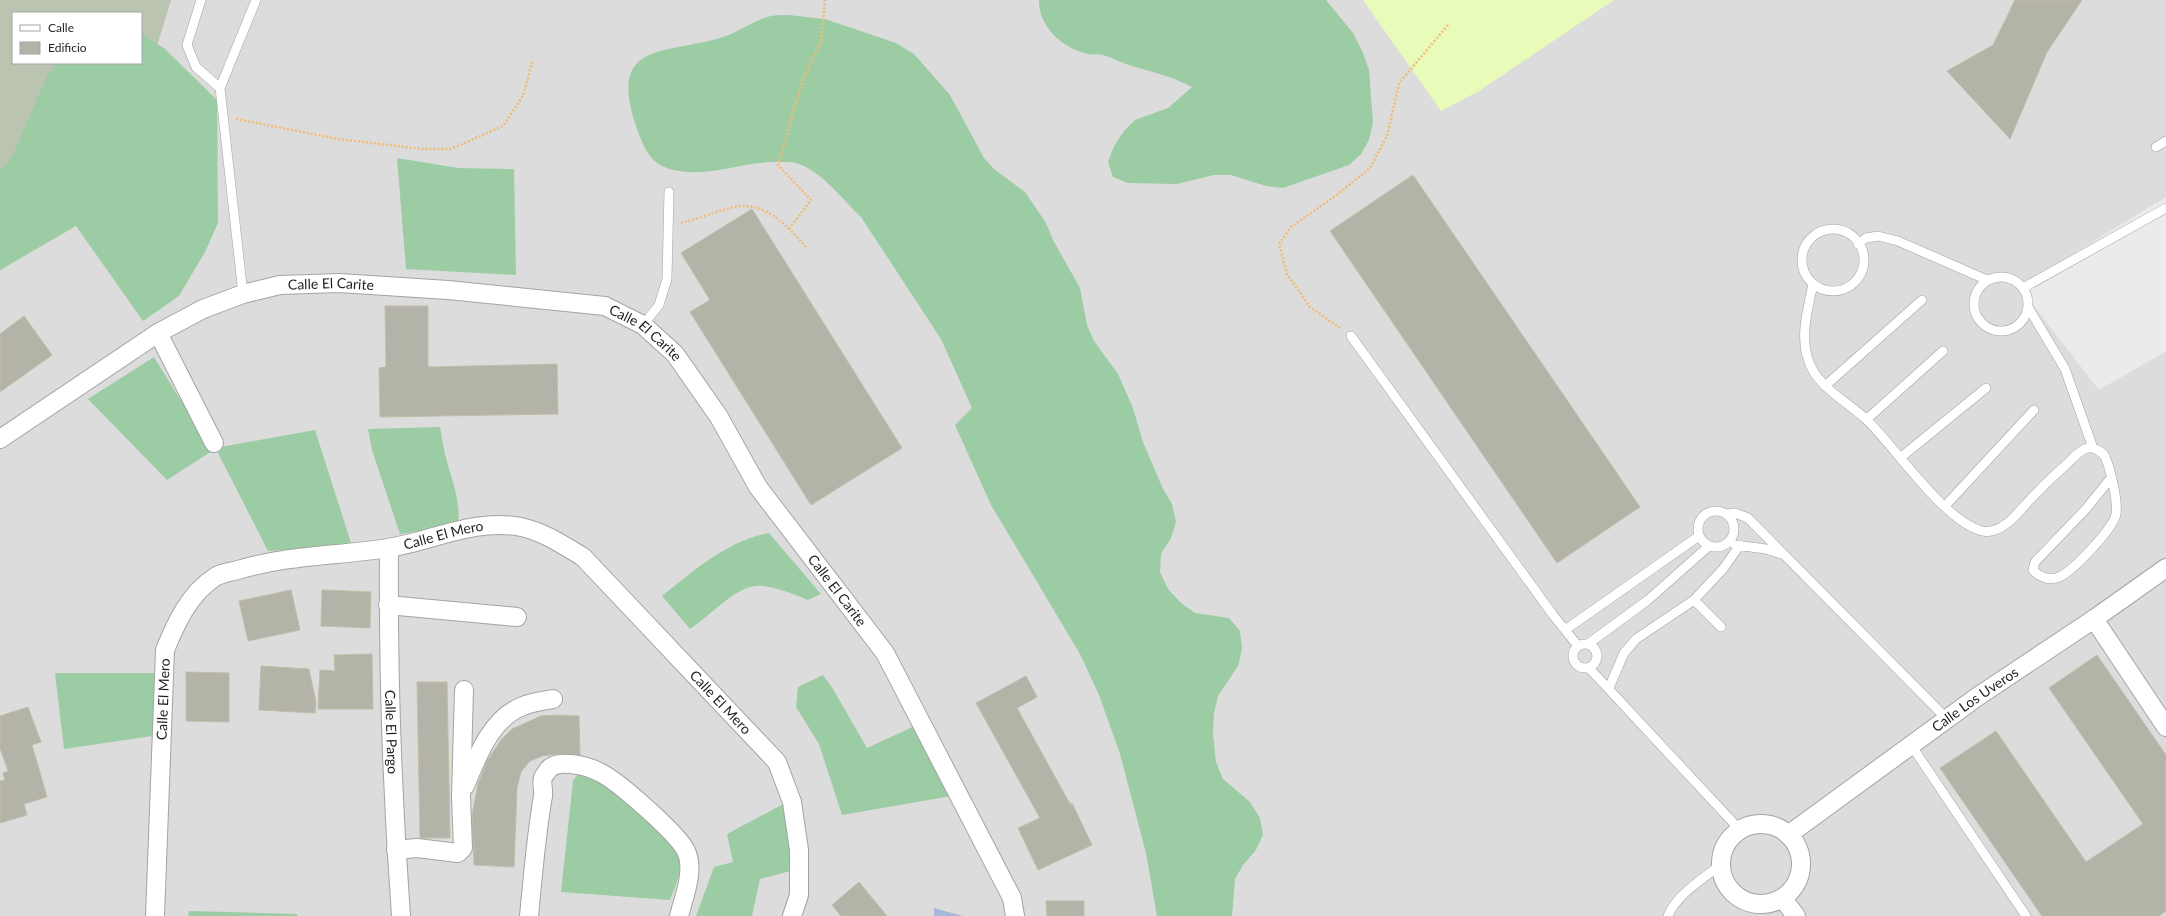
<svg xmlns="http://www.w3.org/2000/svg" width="2166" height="916" viewBox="0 0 2166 916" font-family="Lato,sans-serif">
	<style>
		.residential { fill: #dddcdc; fill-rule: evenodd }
		.construction { fill: #bbc3b1; fill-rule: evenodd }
		.forest { fill: #9ccca4 }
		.sand { fill: #e9fbb8 }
		.parking { fill: #ebebeb }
		.water { fill: #a8b8da }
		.building { fill: #b4b3a8; stroke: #c0bda8 }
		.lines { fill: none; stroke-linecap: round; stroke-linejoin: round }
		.lane-casing { stroke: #a3a3a3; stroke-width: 10 }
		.street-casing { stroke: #a3a3a3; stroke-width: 20 }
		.path { stroke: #f1bb74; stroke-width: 2.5; stroke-dasharray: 2 2; stroke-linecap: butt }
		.lane { stroke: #fff; stroke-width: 9 }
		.street { stroke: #fff; stroke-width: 18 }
		.labels { text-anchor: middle; stroke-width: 3.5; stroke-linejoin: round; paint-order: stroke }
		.street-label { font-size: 14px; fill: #1f1f1f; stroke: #fff }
	</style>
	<rect width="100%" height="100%" fill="#eeefe5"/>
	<path class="residential" d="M0 0H2166V916H0ZM13 13H141V63H13Z"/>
	<path class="construction" d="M0 0H171L154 56 174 150 0 271ZM13 13H141V63H13Z"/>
	<path class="forest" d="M1039 0H1326L1353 33 1363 53 1369 70 1373 123 1369 140 1361 154 1349 165 1283 188 1266 186 1231 175H1214L1177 184 1128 183 1113 177 1108 162 1114 146 1124 131 1135 120 1168 108 1192 87C1173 77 1153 72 1132 66 1122 63 1113 58 1103 55 1098 54 1093 55 1088 54 1063 49 1038 26 1039 0Z
		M788 15 825 19 896 43 914 54 950 95 984 158 995 170 1025 192 1046 223 1053 240 1080 288 1087 325 1094 341 1118 374 1133 408 1143 442 1163 489 1172 504 1176 522 1171 538 1161 554 1160 572 1168 589 1181 603 1195 613 1229 618 1240 631 1242 649 1238 666 1218 696 1214 713 1213 733 1216 762 1223 779 1250 802 1260 818 1263 835 1256 850 1243 865 1235 879 1232 916H1157L1146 853 1120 754 1099 695 1080 654 991 505 955 425 972 408 941 339 861 217C844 201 822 172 799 164 794 162 787 162 781 162 743 160 702 182 664 167 647 160 641 140 635 123 609 42 665 54 720 38 737 33 751 22 767 17 774 15 782 15 788 15Z
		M141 33 165 49 217 100 218 223 205 252 179 296 143 321 76 226 0 270V171L12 157 48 74 57 63H141Z
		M397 158 458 168 514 169 516 275 406 269Z
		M154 357 212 451 167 480 88 399Z
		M440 427C442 437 443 448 446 458 452 481 461 501 458 525L400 534 372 450 368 429Z
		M315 430 352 546 268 551 216 449 226 446Z
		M769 533 821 594 808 600C794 594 770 584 754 586 732 590 709 617 690 629L662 596C695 570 727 541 769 533Z
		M55 673H171L166 734 64 749Z
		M823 675 833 689 867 748 919 724 957 795 842 815 819 744 796 707 798 687Z
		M594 772 677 844C683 868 679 878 670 900L561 892 573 781 578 774Z
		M791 800 798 869 760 879 752 916H696L714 867 733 862 727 834Z
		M189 911 297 914V916H188Z"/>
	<path class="sand" d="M1363 0H1614L1479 91 1441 111Z"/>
	<path class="parking" d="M2166 197V351L2099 390 2019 287Z"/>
	<path class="water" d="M934 908 963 916H934Z"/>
	<path class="building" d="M2015 0H2082L2047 52 2010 139 1947 71 1993 45Z
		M1413 175 1640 507 1557 563 1330 231Z
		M752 209 902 448 811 505 690 312 710 300 681 253Z
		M385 306H428V367L557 364 558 414 380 417 379 368 386 367Z
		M24 316 52 355 0 392V334Z
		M291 590 300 630 248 641 239 601Z
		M322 590 371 592 370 628 321 626Z
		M372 654 373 709H318L320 670 335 671 334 655Z
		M2097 655 2166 755V911L2159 916H2042L1940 768 1996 731 2086 862 2143 824 2049 688Z
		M261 666 309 669 316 702 315 713 259 710Z
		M186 672 229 673V722L186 721Z
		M1026 676 1037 697 1017 708 1070 804 1072 803 1092 845 1038 870 1018 828 1040 818 976 703Z
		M417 682H447L450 838H420Z
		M28 707 41 742 32 745 47 797 24 804 27 815 0 823V781L5 780 3 773 8 771 0 748V716Z
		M558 715 579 716 580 755 557 754 542 756 530 761 521 772 517 788 514 867 474 865 472 815 478 784 487 761 501 740 512 729 541 716Z
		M859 882 887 916H841L832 905Z
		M1046 901H1084V916H1047Z"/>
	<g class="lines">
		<g class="lane-casing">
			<path id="lane" d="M201 0 187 45 196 67 220 88
				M2156 147 2166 141
				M1802 260a31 31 0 1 1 62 0a31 31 0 1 1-62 0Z
				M1858 244 1866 238 1878 236 1898 241 1987 280
				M1974 304a27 27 0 1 1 54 0a27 27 0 1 1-54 0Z
				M1813 284C1808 309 1800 334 1808 359 1816 387 1847 401 1867 420 1895 447 1945 522 1982 531 1989 533 2000 529 2006 524 2014 519 2020 510 2027 503 2040 489 2053 476 2067 464 2072 459 2078 452 2085 449 2092 445 2104 452 2106 459 2111 472 2118 501 2116 514 2114 528 2072 572 2059 577 2049 581 2039 577 2033 570L2035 562 2085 510 2111 478
				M2023 288 2166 208
				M243 294 220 88 256 0
				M2028 307 2065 369 2093 448
				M643 325 659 305 667 279 669 192
				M1351 336 1553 615 1578 646
				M1825 386 1922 300
				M1867 419 1943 351
				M1900 458 1986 388
				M1945 506 2034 410
				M1698 529a18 18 0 1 1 36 0a18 18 0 1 1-36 0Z
				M1728 514 1735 513 1748 518 1947 719
				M1735 545 1766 549 1781 554
				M1694 600 1721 627
				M1565 630 1699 536
				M1588 644 1648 600 1709 546
				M1573 656a12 12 0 1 1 24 0a12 12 0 1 1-24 0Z
				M1589 668 1740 830
				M1609 688 1624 653 1636 639 1694 600 1723 569 1740 545
				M1911 745 2026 916
				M1668 916C1676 895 1703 879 1720 865"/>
		</g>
		<g class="street-casing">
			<g id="street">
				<path d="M158 333 214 443"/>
				<path id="s1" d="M0 439 158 333 203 309 243 294 280 285 339 283 448 290 605 306 643 325 675 354 719 417 758 487 885 653 1012 898 1015 916"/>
				<path id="s2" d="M389 548C388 671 392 794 401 916"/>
				<path d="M388 605 517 617"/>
				<path d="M2094 619 2166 727"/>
				<path d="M465 786C477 757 491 718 523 706 532 702 543 701 553 699"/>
				<circle cx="1761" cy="864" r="40"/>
				<path id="s3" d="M1788 835 1977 697 2094 619 2166 568"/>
				<path d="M396 850 417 848 458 853 463 848 461 796 464 690"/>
				<path d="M1783 899 1796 916"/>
				<path id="s4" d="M155 916 165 650C176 623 189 594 215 577 221 573 231 572 238 570 287 555 338 556 388 548 432 541 475 518 521 527 544 532 563 545 583 557L777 762 792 802 799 850V895L792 916"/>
				<path d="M529 916C533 876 536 835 543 796 544 790 541 783 543 778 544 775 547 772 548 770 557 758 588 766 599 772 617 780 678 834 686 851 695 870 684 897 679 916"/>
			</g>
		</g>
		<path class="path" d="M236 119 338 139 423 149H451L503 126 523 96 533 60
			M681 223C698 219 724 208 740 206 768 204 789 228 806 247
			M789 229 811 200 778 165 803 79 821 41 825 0
			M1340 328 1310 307 1287 274 1279 244 1291 227 1338 194 1370 168 1387 136 1399 83 1448 25"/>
		<use href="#lane" class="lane"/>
		<use href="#street" class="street"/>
	</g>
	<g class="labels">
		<g class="street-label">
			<text dy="5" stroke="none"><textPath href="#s1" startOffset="373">Calle El Carite</textPath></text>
			<text dy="5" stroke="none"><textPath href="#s1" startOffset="697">Calle El Carite</textPath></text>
			<text dy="5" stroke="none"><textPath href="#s4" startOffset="589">Calle El Mero</textPath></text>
			<text dy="5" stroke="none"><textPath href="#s1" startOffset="1021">Calle El Carite</textPath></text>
			<text dy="5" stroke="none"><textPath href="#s4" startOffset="217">Calle El Mero</textPath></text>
			<text dy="5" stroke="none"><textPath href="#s3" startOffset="231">Calle Los Uveros</textPath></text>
			<text dy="5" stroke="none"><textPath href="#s4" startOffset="937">Calle El Mero</textPath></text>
			<text dy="5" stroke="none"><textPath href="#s2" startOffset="184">Calle El Pargo</textPath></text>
		</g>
	</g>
	<rect x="12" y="12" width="130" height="52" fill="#ffffff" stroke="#a5a5a5"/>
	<rect x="20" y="25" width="20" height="6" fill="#ffffff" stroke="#a5a5a5"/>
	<text x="48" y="32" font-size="12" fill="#1f1f1f">Calle</text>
	<rect x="20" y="42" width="20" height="12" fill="#b4b3a8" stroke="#a5a5a5"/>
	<text x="48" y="52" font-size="12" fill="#1f1f1f">Edificio</text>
</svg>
